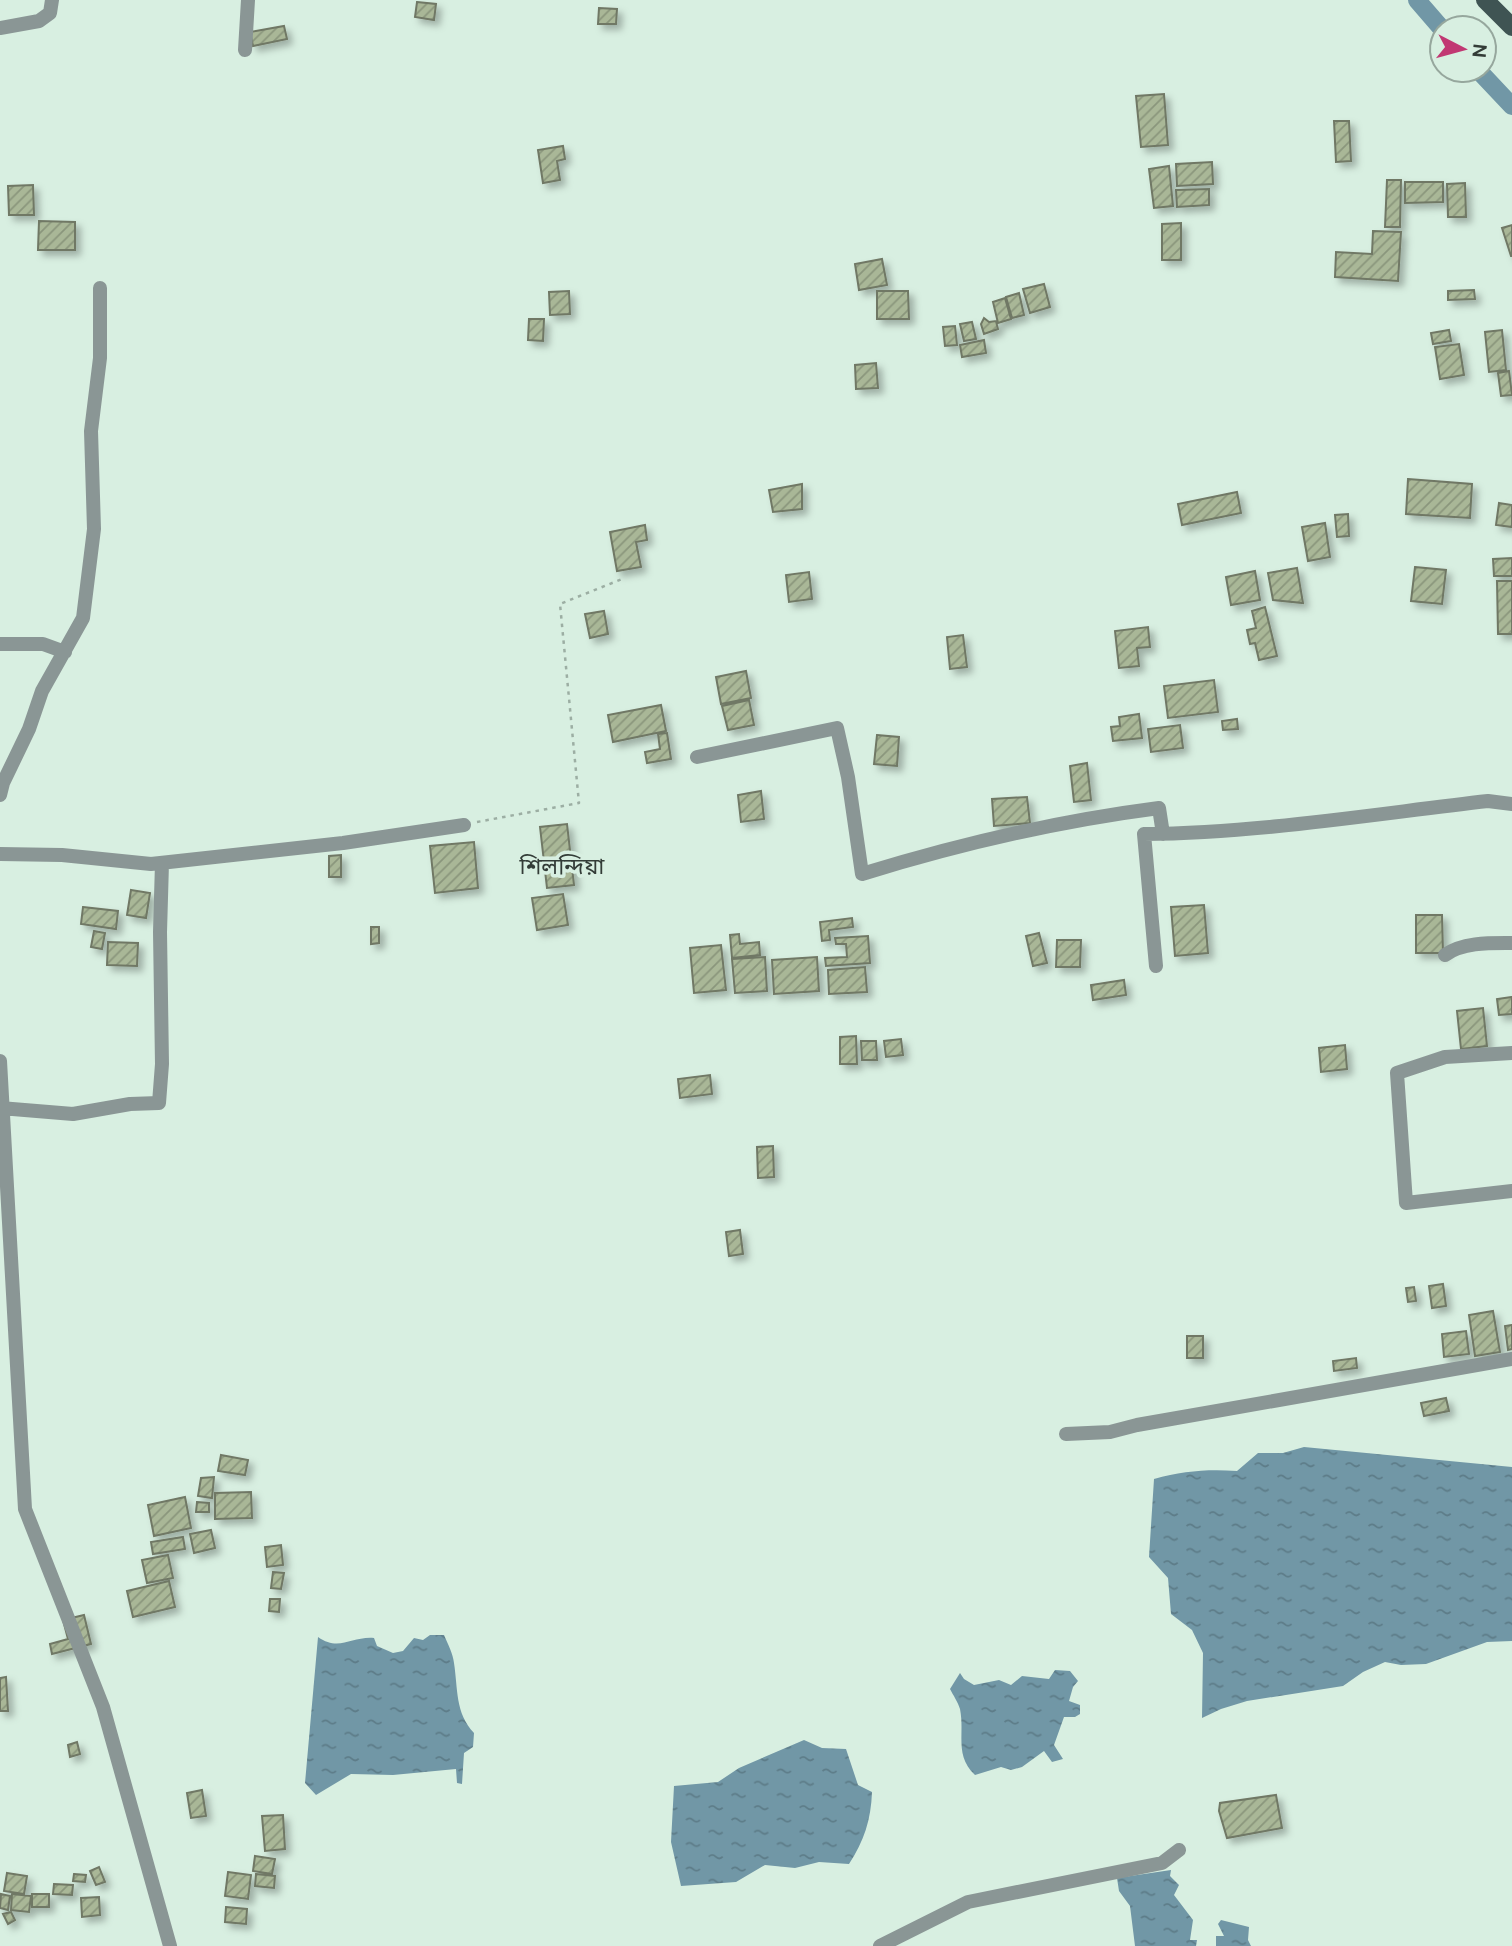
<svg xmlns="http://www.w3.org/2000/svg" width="1512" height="1946" viewBox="0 0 1512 1946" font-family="'DM Sans','Noto Sans Bengali',sans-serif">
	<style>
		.water { fill: url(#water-ripples) }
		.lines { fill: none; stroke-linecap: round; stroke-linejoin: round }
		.canal { stroke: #7197a6; stroke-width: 18 }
		.building { fill: url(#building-hatch); stroke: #707865; stroke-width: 2; filter: url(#shadow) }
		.path { stroke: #9caea3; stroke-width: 2.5; stroke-dasharray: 3.5 5; stroke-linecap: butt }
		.minor { stroke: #8a9695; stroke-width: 14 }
		.primary { stroke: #3f5453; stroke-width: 18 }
		.labels { text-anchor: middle; stroke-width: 7; stroke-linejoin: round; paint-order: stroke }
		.quarter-label { font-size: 23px; fill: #333c37; stroke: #d8efe1 }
	</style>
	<defs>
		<pattern id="water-ripples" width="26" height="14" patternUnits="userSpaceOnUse" patternTransform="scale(1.75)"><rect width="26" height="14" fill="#7197a6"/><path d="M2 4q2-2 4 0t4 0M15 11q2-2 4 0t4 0" fill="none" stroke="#5d7c88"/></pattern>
		<pattern id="building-hatch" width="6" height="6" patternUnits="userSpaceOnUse" patternTransform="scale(1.75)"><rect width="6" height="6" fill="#a9b797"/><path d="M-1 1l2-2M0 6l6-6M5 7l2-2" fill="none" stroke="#8a967c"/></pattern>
		<filter id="shadow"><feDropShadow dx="5" dy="5" stdDeviation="3.5" flood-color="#0004"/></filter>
	</defs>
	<rect width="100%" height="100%" fill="#d8efe1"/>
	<path class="water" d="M1304 1447 1512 1467V1641L1487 1642 1426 1664 1401 1665 1385 1662 1363 1672 1343 1686 1247 1701 1221 1709 1202 1718 1203 1653 1192 1630 1171 1614 1168 1578 1149 1557 1154 1479C1183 1471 1207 1469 1237 1471L1258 1453H1283Z
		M430 1635H444C448 1644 453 1654 454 1663 458 1689 455 1713 474 1733L473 1747 464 1753 462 1784 457 1783 456 1769 393 1775 351 1774 316 1795 305 1783 318 1637C339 1652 352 1636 374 1638L377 1646 393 1653 403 1651 414 1638 423 1640Z
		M1055 1670 1070 1671 1078 1681 1073 1687 1069 1701 1080 1705V1714L1075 1717H1064L1054 1745 1063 1759 1052 1762 1044 1751 1022 1767 1011 1770 1001 1767 975 1775C954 1755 965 1734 960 1709 958 1702 953 1695 950 1689L960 1673 964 1679 974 1685 999 1680 1011 1685 1022 1676 1049 1679Z
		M804 1740 822 1748 846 1749 858 1785 872 1792C871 1820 864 1841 849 1864L819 1862 795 1868 765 1865 736 1882 681 1886 671 1842 674 1786 718 1782 739 1768Z
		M1171 1870 1170 1876 1179 1885 1174 1895 1193 1920 1190 1940H1197L1196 1946H1135L1130 1906 1119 1891 1117 1878Z
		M1221 1920 1249 1927 1248 1940 1251 1946H1216V1936H1224L1218 1924Z"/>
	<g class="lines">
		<path class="canal" d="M1417 0 1442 29
			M1478 70 1512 106"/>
	</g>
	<path class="building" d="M417 2 436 4 434 20 415 17Z
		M599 8 617 9 616 24H598Z
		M284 26 287 39 253 46 250 32Z
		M1164 94 1168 145 1141 147 1136 96Z
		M1334 121H1349L1351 161 1336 162Z
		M563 146 565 159 557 161 560 180 543 183 538 150Z
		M1212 162 1213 184 1177 186 1176 164Z
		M1169 166 1173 206 1154 208 1149 169Z
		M1387 180H1401L1400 227H1385Z
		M1405 182H1443V202L1405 203Z
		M1465 183 1466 217H1448L1447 184Z
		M33 185 34 215H9L8 186Z
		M1209 189V205L1177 207 1176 190Z
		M39 221 75 222V250H38Z
		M1181 223V260H1162V224Z
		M1512 225V256H1511L1502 228Z
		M1373 231 1401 232 1398 281 1335 277 1336 252 1372 254Z
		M882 259 887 285 859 290 855 264Z
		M1044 284 1050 307 1030 313 1023 289Z
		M1474 290 1475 299 1448 300V291Z
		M569 291 570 314 550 315 549 292Z
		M877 291H908L909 319H877Z
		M1019 293 1024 315 1012 318 1006 297Z
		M1005 298 1011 319 998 323 993 302Z
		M984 318 989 322 996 321 998 329 984 334 981 324Z
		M529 319H544L543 341 528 340Z
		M972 322 976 339 964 341 960 324Z
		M955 326 957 345 945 346 943 327Z
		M1449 330 1451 341 1433 344 1431 333Z
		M1502 330 1506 370 1489 372 1485 332Z
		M984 340 986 353 962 357 960 345Z
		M1459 344 1464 375 1440 379 1435 347Z
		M876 363 878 388 856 389 855 365Z
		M1509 371 1512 395 1501 396 1498 373Z
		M1408 479 1472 484 1470 518 1406 514Z
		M802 484V509L773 512 769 490Z
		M1237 492 1241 513 1182 525 1178 504Z
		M1499 503 1512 505V527L1496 525Z
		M1348 514 1349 536 1337 537 1335 515Z
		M1325 523 1330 557 1308 561 1302 527Z
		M645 525 647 540 636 542 641 567 617 571 610 532Z
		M1512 558V576H1494L1493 559Z
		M1415 567 1446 570 1442 604 1411 601Z
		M1297 568 1303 603 1273 600 1268 573Z
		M1255 571 1260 600 1231 605 1226 577Z
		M809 572 812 599 789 602 786 575Z
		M1497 581H1512V634H1498Z
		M1265 607 1277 656 1259 660 1255 643 1250 644 1247 630 1256 628 1252 611Z
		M604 611 608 634 590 638 585 614Z
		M1148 627 1150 647 1137 648 1139 666 1119 668 1115 631Z
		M963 635 967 667 950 669 947 637Z
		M746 671 751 698 721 704 716 677Z
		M1214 680 1218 712 1168 718 1164 686Z
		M749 700 754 725 728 730 722 706Z
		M661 705 666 731 613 742 608 715Z
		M1139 714 1142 738 1113 741 1111 727 1120 726 1119 717Z
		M1237 719 1238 729 1223 730 1222 721Z
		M1180 725 1183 748 1151 752 1148 729Z
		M667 733 671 759 647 763 645 752 660 749 658 734Z
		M877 735 899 737 897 766 874 764Z
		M1087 763 1091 800 1074 802 1070 766Z
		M761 791 764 819 741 822 738 795Z
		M1027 797 1030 823 994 826 992 799Z
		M567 824 574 885 547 888 540 827Z
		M474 842 478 888 435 893 430 846Z
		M341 855V877H329V856Z
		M131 890 150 893 146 918 127 915Z
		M563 894 568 925 537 930 532 898Z
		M1204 905 1208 953 1175 956 1171 907Z
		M83 907 118 911 116 929 81 924Z
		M1416 915H1442L1443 953H1416Z
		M852 918 853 927 829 930 830 940 822 941 820 922Z
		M371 927H379V943L371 944Z
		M94 931 105 933 102 949 91 947Z
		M1039 933 1047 963 1033 966 1026 936Z
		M739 934 740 944 759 942 760 955 732 958 730 935Z
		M868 936 870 963 826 966 825 958 847 957 846 944H836L835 938Z
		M1057 940H1081L1080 967H1056Z
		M108 942 138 943 137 966 107 965Z
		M721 945 726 990 694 993 690 948Z
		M765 957 767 991 735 993 732 959Z
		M817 957 819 991 774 994 772 960Z
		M865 967 867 992 829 994 828 970Z
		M1124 980 1126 995 1093 1000 1091 985Z
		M1512 997V1014L1499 1015 1497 999Z
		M1483 1008 1487 1046 1461 1049 1457 1011Z
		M856 1036 857 1064H840V1037Z
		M901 1039 903 1055 886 1057 884 1041Z
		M861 1041H876L877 1060H862Z
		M1345 1045 1347 1069 1321 1072 1319 1048Z
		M710 1075 712 1094 680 1098 678 1079Z
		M773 1146 774 1177 758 1178 757 1147Z
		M740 1230 743 1254 729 1256 726 1232Z
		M1443 1284 1446 1306 1432 1308 1429 1286Z
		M1414 1287 1416 1301 1408 1302 1406 1288Z
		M1493 1311 1500 1352 1475 1356 1469 1315Z
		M1512 1325V1349L1508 1350 1505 1326Z
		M1466 1331 1469 1354 1444 1357 1442 1334Z
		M1187 1336H1203V1358H1187Z
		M1356 1358 1357 1368 1334 1371 1333 1361Z
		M1446 1398 1449 1411 1424 1416 1421 1403Z
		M221 1455 248 1460 245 1475 218 1471Z
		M214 1477 212 1498 198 1496 201 1478Z
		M251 1492 252 1518 215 1519V1493Z
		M185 1497 191 1528 154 1536 148 1505Z
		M197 1502 209 1503V1512H196Z
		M211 1530 215 1548 194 1553 190 1534Z
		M183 1537 185 1549 153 1554 151 1542Z
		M281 1545 283 1565 267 1567 265 1547Z
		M168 1555 173 1578 147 1583 142 1560Z
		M273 1572 284 1573 281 1589 271 1588Z
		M169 1581 175 1607 133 1617 127 1591Z
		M270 1599H280L279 1612 269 1611Z
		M84 1615 91 1644 52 1654 50 1644 68 1639 63 1620Z
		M6 1677 8 1711H0V1678Z
		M77 1742 80 1754 70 1757 68 1745Z
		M202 1790 206 1816 191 1818 187 1793Z
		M1276 1795 1282 1828 1227 1838 1219 1811 1220 1803Z
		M283 1815 285 1849 265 1851 262 1816Z
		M255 1856 275 1859 272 1874 253 1871Z
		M99 1867 105 1882 96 1885 90 1871Z
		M228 1872 251 1875 248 1899 225 1896Z
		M7 1873 27 1876 24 1894 4 1891Z
		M74 1874 86 1875 85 1882 73 1881Z
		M256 1874 275 1876 274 1888 255 1886Z
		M54 1884 73 1885 72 1895 53 1894Z
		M1 1894 10 1896 8 1910 0 1908Z
		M12 1894 31 1896 29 1912 11 1910Z
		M32 1894H49V1907H32Z
		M99 1897 100 1915 82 1917 81 1898Z
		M226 1907 247 1909 246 1924 225 1922Z
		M11 1912 15 1920 8 1924 3 1914Z"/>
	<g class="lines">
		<path class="path" d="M477 822 579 803 560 604 622 579"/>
		<path class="minor" d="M0 28 39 21 50 13 52 0
			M245 50 248 0
			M0 644H43L65 652
			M697 757 837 728 848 777 862 874C959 844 1058 821 1159 808L1163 834
			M0 795 3 783 29 729 42 691 83 618 94 529 91 431 100 358V288
			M0 854 62 855 151 864 343 843 464 825
			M1445 955C1463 942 1491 943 1512 943
			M1156 966 1144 834C1259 833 1374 814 1488 801L1512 804
			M1512 1053 1445 1057 1397 1073 1406 1203 1512 1191
			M0 1061 25 1509 103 1707 170 1946
			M0 1108 73 1114 130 1104 159 1103 162 1064 160 932 162 863
			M1066 1434 1110 1432 1137 1425 1512 1359
			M880 1946 968 1902 1162 1863 1179 1850"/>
		<path class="primary" d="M1485 0 1512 27"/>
	</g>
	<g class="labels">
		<g class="quarter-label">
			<text x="562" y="874">শিলন্দিয়া</text>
		</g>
	</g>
	<g transform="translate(1463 49) rotate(96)"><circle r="33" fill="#d8efe1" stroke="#96a79d" stroke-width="2"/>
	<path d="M0-5L12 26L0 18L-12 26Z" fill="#c13873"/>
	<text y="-10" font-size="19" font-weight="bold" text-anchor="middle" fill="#333c37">N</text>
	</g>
</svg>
